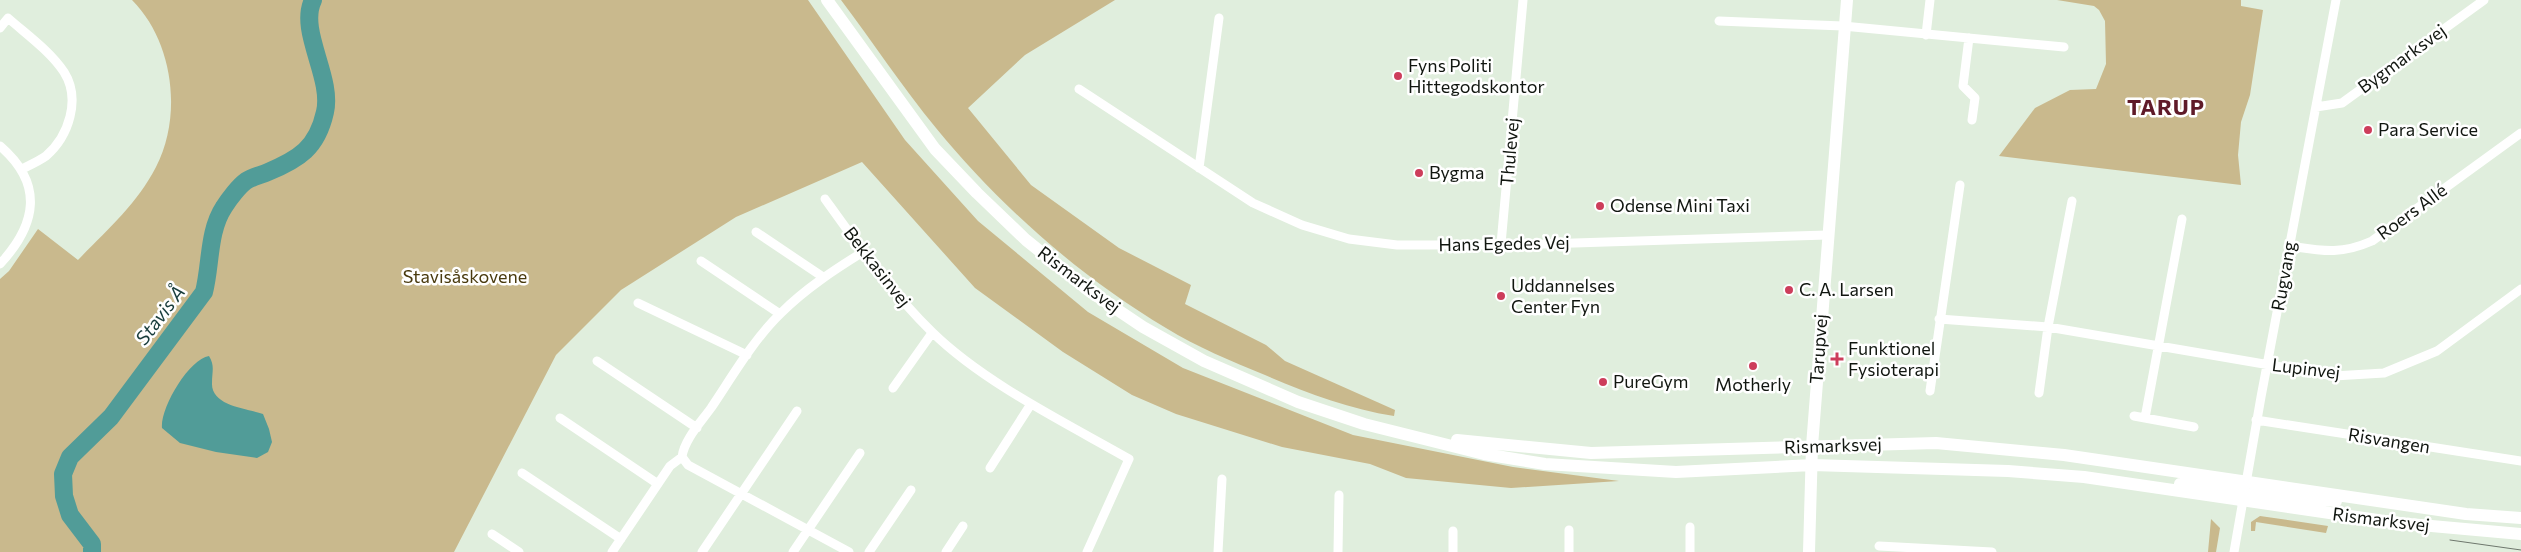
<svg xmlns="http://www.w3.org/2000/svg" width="2521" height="552" viewBox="0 0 2521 552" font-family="Commissioner,sans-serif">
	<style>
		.green { fill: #c9b98d }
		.water { fill: #519c98 }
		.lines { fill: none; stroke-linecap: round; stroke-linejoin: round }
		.river { stroke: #519c98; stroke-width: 18 }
		.street { stroke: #fff; stroke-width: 9 }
		.secondary { stroke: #fff; stroke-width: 12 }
		.tram { stroke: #6f786d; stroke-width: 1 }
		.poi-dot { fill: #cd3d5b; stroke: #fff; stroke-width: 2 }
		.labels { text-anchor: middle; stroke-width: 5; stroke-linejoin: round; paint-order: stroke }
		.street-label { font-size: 18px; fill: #111610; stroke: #fff }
		.poi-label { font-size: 18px; fill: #111610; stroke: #fff; text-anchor: start }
		.park-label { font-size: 18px; fill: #493a0e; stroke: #fff }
		.water-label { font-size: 19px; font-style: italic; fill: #193d3c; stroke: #fff }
		.district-label { font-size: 22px; font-weight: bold; letter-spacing: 1px; fill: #5f1a28; stroke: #fff }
	</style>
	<rect width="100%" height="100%" fill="#e0eedd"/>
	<path class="green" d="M132 0H808L905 140 978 221 1088 312 1183 368 1353 435 1513 467 1619 481 1511 488 1406 478 1370 464 1282 447 1176 414 1132 395 1063 352 975 288 862 162 736 217 621 290 556 355 454 552H0V279L9 271 38 229 78 260C106 231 137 204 156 167 183 115 173 41 132 0Z
		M841 0H1115L1025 55 968 108 1031 185 1119 248 1191 285 1185 304 1266 345 1285 361 1395 410 1394 416C1350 409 1306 393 1265 375 1231 361 1197 347 1166 328 1079 276 1000 206 936 128 902 87 873 42 841 0Z
		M2057 0H2241V6L2263 10 2250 95 2241 122 2238 155 2241 185 1999 156 2035 108 2070 90 2096 89 2106 64 2105 21 2099 10 2094 6Z
		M2260 516 2328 526 2326 533 2256 522 2255 531H2251V522Z
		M2211 519 2220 528 2216 552H2208Z"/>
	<path class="water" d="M209 356C215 366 212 371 212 383 211 406 246 408 263 414L269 429 272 442 268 452 257 458 216 452 180 443 162 428C160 408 189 359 209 356Z"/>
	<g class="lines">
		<path class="river" d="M92 552V544L70 515 64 496 63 474 70 457 111 417 204 292C211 265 208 231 224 207 229 199 239 186 246 181 252 177 261 175 268 172 299 159 317 148 325 112 333 77 298 31 313 0"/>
		<path class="street" d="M1719 21 1843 26 2064 47
			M0 28 8 18C26 34 50 51 64 72 81 99 69 136 46 156 39 161 30 165 22 169
			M1926 35 1930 0
			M1969 38 1963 86 1975 98 1972 120
			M1079 89 1253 203 1302 225 1349 239 1397 245H1430L1543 244 1827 235
			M2316 107 2342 103 2484 0
			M0 146C44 184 37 224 0 264
			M1199 168 1219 18
			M825 199C858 245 891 292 932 332 984 383 1066 423 1129 459L1087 552
			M756 232 823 277
			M1501 244 1523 0
			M2289 246C2323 251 2340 255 2372 241L2521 133
			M701 261 780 314
			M638 303 747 355
			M1939 319 2048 327 2334 376 2384 373 2437 351 2521 289
			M597 361 697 428
			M893 388 932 333
			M1930 391 1960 185
			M2039 393 2048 327 2072 201
			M2134 416 2194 427
			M560 418 658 484
			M2145 418 2182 219
			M2256 420 2521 461
			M990 468 1031 404
			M522 473 621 539
			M492 534 519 552
			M1879 546 1992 552
			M612 552 670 466 682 457
			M702 552 797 411
			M793 552 860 453
			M849 552 688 465 682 457C684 440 701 422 711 408 732 377 753 340 781 313 805 289 834 270 863 252
			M869 552 911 490
			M946 552 963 526
			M1218 552 1222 479
			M1338 552 1339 495
			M1453 552V531
			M1569 552V530
			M1690 552V527
			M2234 552 2261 397 2336 0"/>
		<path class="secondary" d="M827 0 935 149 977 193 1026 240 1088 290 1143 327 1204 361 1298 402 1364 424 1484 454 1545 464 1676 472 1812 465 2008 471 2084 477 2398 523 2521 534
			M1457 440 1591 453 1936 443 2064 455 2466 514 2521 518
			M2180 484 2236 490 2242 487 2245 481
			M2242 502 2251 494 2336 501
			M1809 552 1812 446 1847 0"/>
		<path class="tram" d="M2450 540 2521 550"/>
	</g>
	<g class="poi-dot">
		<circle cx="1398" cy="76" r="5"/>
		<circle cx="2368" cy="130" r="5"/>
		<circle cx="1419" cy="173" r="5"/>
		<circle cx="1600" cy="206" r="5"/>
		<circle cx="1789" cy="290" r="5"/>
		<circle cx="1501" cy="296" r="5"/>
		<path d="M1834.5 351.5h5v5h5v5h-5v5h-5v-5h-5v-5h5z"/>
		<circle cx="1753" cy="366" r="5"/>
		<circle cx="1603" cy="382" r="5"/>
	</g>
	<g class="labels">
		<g class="street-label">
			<text transform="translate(2402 59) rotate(-36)" y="6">Bygmarksvej</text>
			<text transform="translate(1510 152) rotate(-85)" y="6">Thulevej</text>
			<text transform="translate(2412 212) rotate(-36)" y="6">Roers Allé</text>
			<text transform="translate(1504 244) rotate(-1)" y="6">Hans Egedes Vej</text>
			<text transform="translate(877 267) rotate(52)" y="6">Bekkasinvej</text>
			<text transform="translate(2284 276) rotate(-80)" y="6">Rugvang</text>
			<text transform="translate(1079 280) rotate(37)" y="6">Rismarksvej</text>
			<text transform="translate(1819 349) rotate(-86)" y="6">Tarupvej</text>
			<text transform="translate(2306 369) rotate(7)" y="6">Lupinvej</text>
			<text transform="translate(2389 441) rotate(9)" y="6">Risvangen</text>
			<text transform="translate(1833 446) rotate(-2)" y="6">Rismarksvej</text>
			<text transform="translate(2381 520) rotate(7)" y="6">Rismarksvej</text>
		</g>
		<g class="poi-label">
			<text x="1408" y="72">Fyns Politi<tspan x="1408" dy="21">Hittegodskontor</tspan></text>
			<text x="2378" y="136">Para Service</text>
			<text x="1429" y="179">Bygma</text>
			<text x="1610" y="212">Odense Mini Taxi</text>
			<text x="1511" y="292">Uddannelses<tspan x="1511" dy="21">Center Fyn</tspan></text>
			<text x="1799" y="296">C. A. Larsen</text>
			<text x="1848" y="355">Funktionel<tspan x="1848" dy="21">Fysioterapi</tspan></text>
			<text x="1613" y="388">PureGym</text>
			<text x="1753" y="391" text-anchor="middle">Motherly</text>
		</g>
		<g class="park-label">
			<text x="465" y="283">Stavisåskovene</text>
		</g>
		<g class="water-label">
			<text transform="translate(160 315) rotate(-53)" y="7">Stavis Å</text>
		</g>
		<g class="district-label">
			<text x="2166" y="115">TARUP</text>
		</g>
	</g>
</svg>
